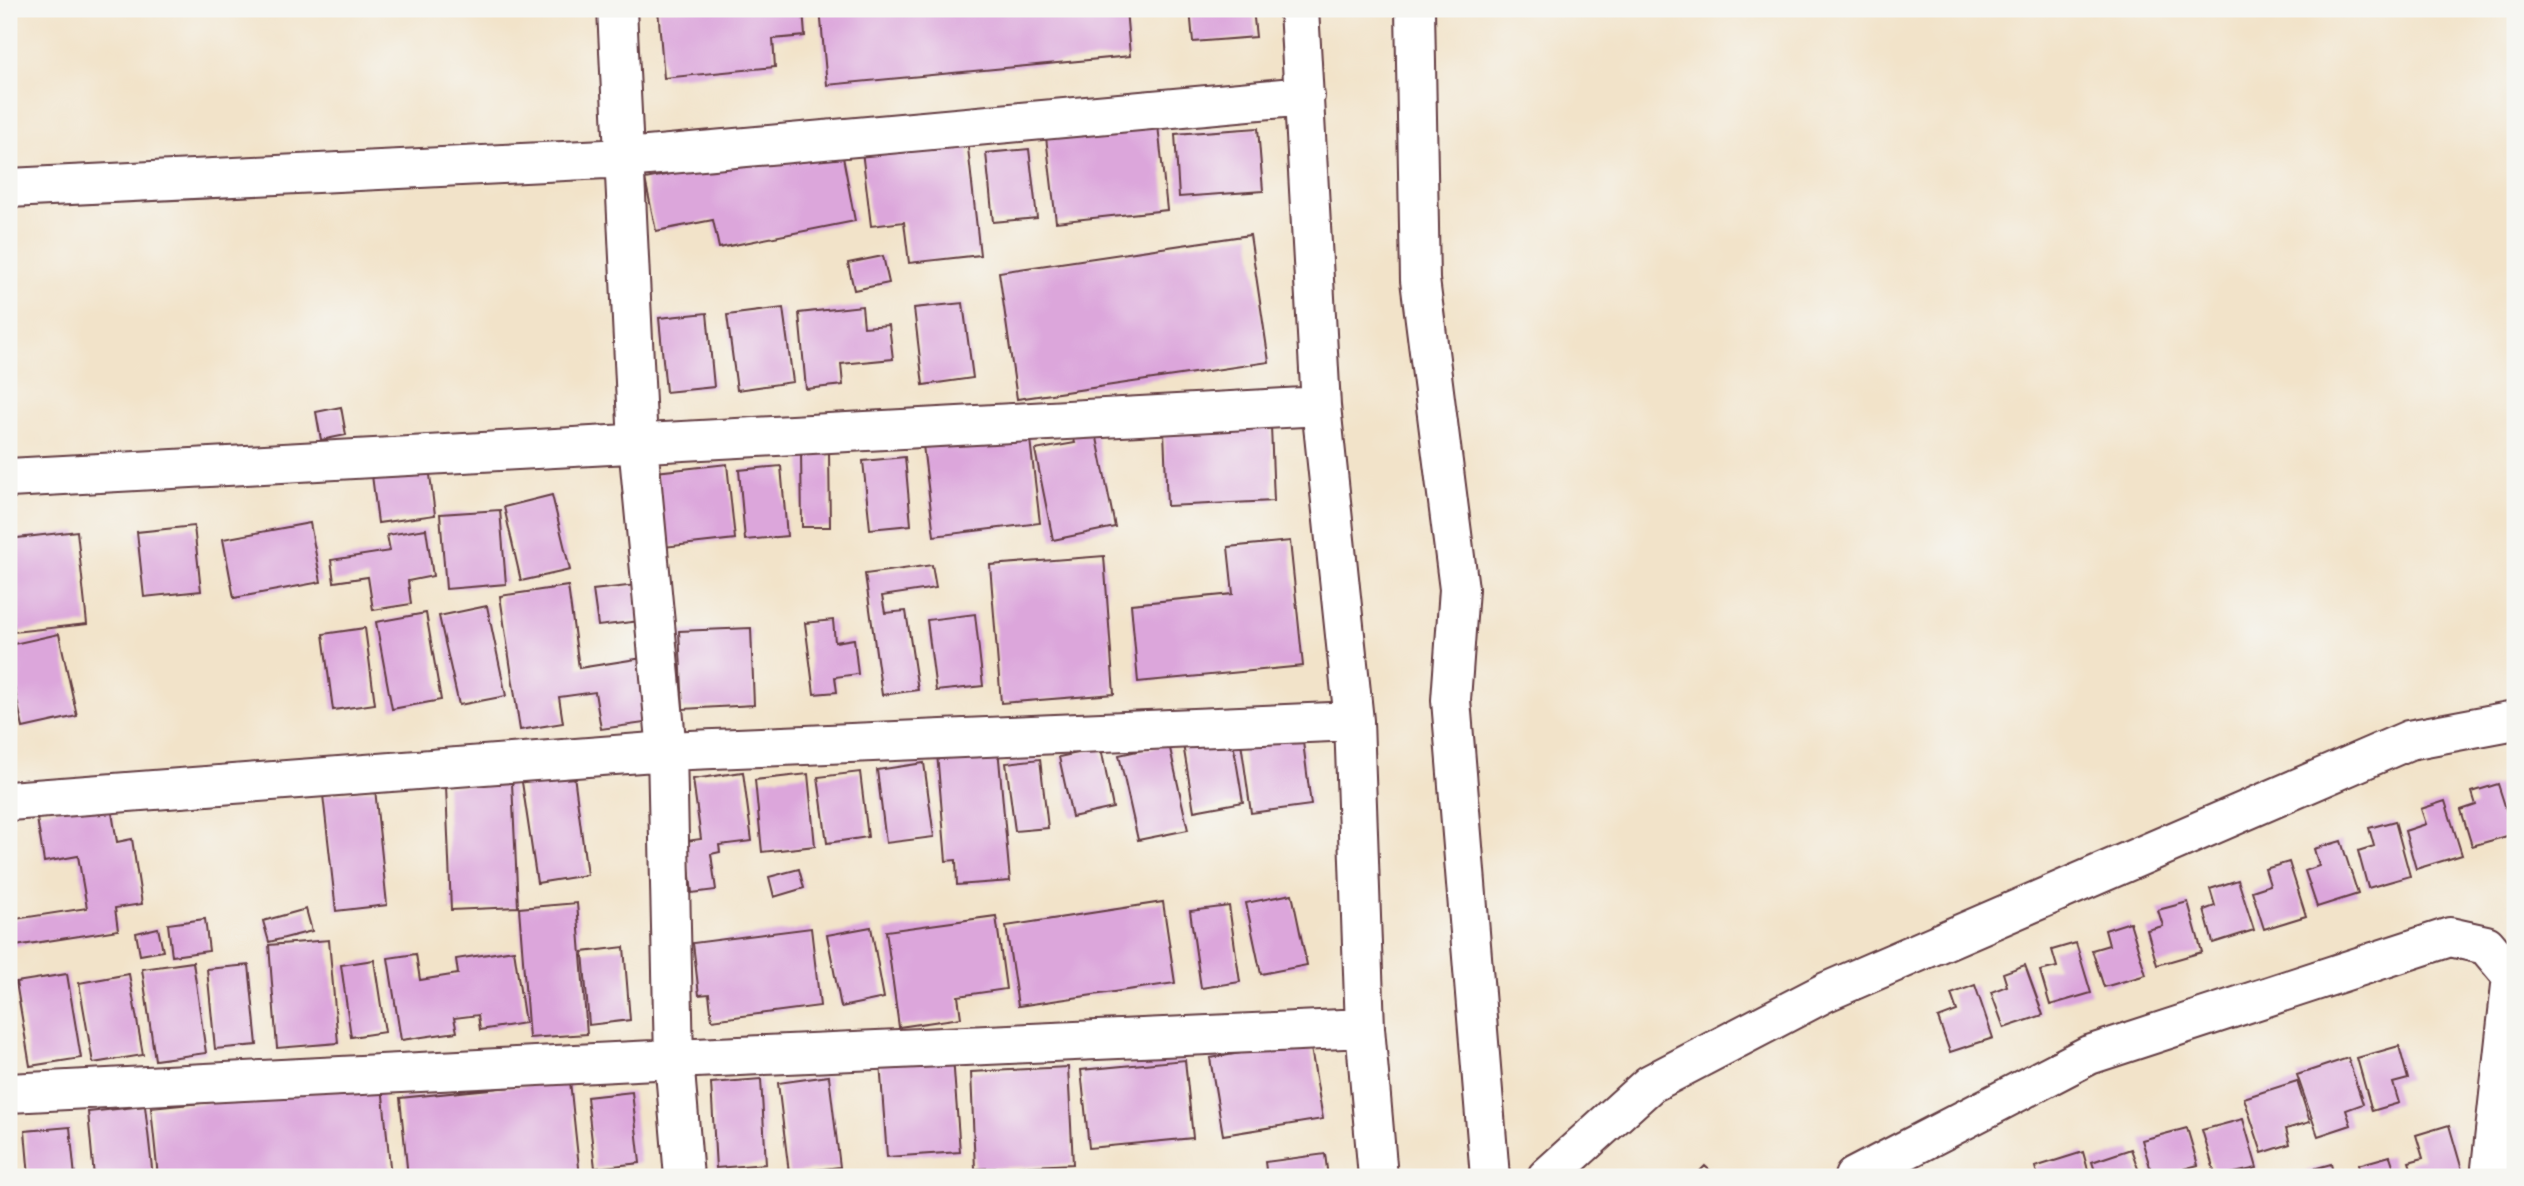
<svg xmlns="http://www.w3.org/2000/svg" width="2524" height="1186" viewBox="0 0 2524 1186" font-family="Pangolin,sans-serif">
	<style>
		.building { fill: #dca6db }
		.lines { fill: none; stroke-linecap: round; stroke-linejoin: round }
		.street-casing { stroke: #633c43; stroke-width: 42 }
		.street { stroke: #fff; stroke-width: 38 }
	</style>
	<rect width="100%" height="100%" fill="#f6f6f2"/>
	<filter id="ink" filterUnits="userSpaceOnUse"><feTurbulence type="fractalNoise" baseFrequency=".0143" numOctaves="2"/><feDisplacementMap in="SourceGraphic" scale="14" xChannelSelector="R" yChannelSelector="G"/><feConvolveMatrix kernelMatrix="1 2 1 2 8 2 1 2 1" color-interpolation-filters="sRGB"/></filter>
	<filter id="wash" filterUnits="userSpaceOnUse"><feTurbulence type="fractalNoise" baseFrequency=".00686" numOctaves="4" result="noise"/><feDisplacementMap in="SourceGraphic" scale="28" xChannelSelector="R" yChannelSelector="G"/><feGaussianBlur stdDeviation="1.57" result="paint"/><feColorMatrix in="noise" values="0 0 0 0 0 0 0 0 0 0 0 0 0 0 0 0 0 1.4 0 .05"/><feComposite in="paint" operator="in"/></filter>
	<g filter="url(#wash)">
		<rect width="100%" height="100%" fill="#f2e3c9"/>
		<g id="blocks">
			<path class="building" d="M658 9H803L805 36 773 39 775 67 664 78Z
				M820 9H1126L1130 56 827 85Z
				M1190 9H1253L1256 37 1193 42Z
				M1158 125 1167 210 1056 222 1046 137Z
				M1258 128 1263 191 1179 197 1175 134Z
				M967 139 980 255 909 263 904 222 871 226 862 151Z
				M840 141 855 221 719 248 713 220 656 231 645 179Z
				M1029 149 1037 218 993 222 986 153Z
				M1250 235 1269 362 1017 399 999 272Z
				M883 256 889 283 854 290 848 263Z
				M963 303 973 378 923 385 914 308Z
				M862 306 864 327 889 325 893 359 841 364 843 385 806 389 799 313Z
				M783 308 793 382 737 390 727 315Z
				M707 313 714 387 666 392 659 318Z
				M341 407 346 435 321 440 316 412Z
				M1271 426 1274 501 1167 506 1164 431Z
				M1095 428 1115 527 1053 540 1035 450 1075 443 1072 432Z
				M1029 431 1040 523 934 536 923 445Z
				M801 451H829L830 527H802Z
				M905 457 911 525 870 529 863 461Z
				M727 464 735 539 664 547 656 472Z
				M781 466 787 536 745 540 739 470Z
				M429 467 435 515 378 523 372 475Z
				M552 495 570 570 521 581 504 507Z
				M500 510 506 584 446 589 440 514Z
				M310 523 321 582 234 598 223 539Z
				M194 526 201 591 144 597 137 532Z
				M426 529 433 576 408 581 411 604 373 610 368 577 334 582 331 560 390 551 387 535Z
				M77 531 87 624 14 632 9 581V539Z
				M1290 541 1303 666 1138 682 1131 604 1233 594 1228 547Z
				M1104 556 1114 694 1001 703 990 565Z
				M932 565 936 588 882 596 885 613 906 611 918 690 882 695 865 574Z
				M636 585 640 621 598 626 593 590Z
				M568 586 579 668 643 658 652 722 601 729 595 692 559 697 563 723 520 730 500 596Z
				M487 606 506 696 459 705 439 616Z
				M426 613 441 700 392 709 376 622Z
				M975 614 983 686 936 691 927 620Z
				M833 620 835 642 854 639 858 674 835 677 837 692 814 694 805 623Z
				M365 628 375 704 333 710 323 634Z
				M751 628 754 705 683 709 679 631Z
				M59 634 77 716 23 728 9 663V645Z
				M1231 730 1243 802 1194 811 1182 738Z
				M1302 734 1311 805 1251 813 1241 742Z
				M1169 744 1188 830 1138 840 1119 755Z
				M998 748 1010 881 957 885 956 860 946 861 937 753Z
				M1101 748 1113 808 1072 817 1059 757Z
				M1040 759 1048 828 1015 831 1006 763Z
				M924 763 934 837 886 843 877 770Z
				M743 772 752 841 719 845 720 852 711 854 716 890 692 893 686 841 701 839 693 779Z
				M860 772 868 837 827 843 818 777Z
				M808 774 815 846 762 852 755 780Z
				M574 775 587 875 537 883 522 782Z
				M512 783 518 907 451 910 446 786Z
				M2498 784 2514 834 2472 846 2461 810 2476 805 2472 792Z
				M375 789 387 905 336 911 323 795Z
				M110 801 117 842 132 839 142 904 115 908 118 930 9 947V920L87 908 78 856 44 862 36 812Z
				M2445 801 2462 855 2416 869 2405 831 2426 824 2421 809Z
				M2395 821 2410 876 2368 888 2358 851 2374 846 2369 828Z
				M2341 841 2358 894 2317 907 2305 871 2319 866 2314 849Z
				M2289 862 2306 916 2264 929 2252 891 2270 885 2265 869Z
				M799 869 804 888 774 897 769 877Z
				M2238 880 2254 930 2213 943 2204 910 2215 906 2210 889Z
				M1292 894 1307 965 1261 974 1246 903Z
				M1163 902 1175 983 1018 1006 1006 926Z
				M2188 902 2202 952 2157 965 2147 930 2163 926 2158 910Z
				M577 903 587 1034 529 1038 519 908Z
				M1229 906 1240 982 1201 988 1190 911Z
				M306 909 312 931 269 942 263 921Z
				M996 916 1006 989 958 996 961 1018 899 1027 886 931Z
				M205 919 209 951 172 956 168 924Z
				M2130 922 2146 975 2104 987 2092 950 2109 945 2105 930Z
				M871 927 884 998 841 1007 827 935Z
				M158 928 163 951 140 955 136 933Z
				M811 928 820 1006 712 1020 709 994 699 995 693 943Z
				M329 940 338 1043 277 1048 269 945Z
				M2076 943 2091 993 2050 1005 2040 971 2057 967 2052 950Z
				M624 947 630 1020 589 1025 583 952Z
				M514 950 525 1023 480 1030 478 1015 454 1018 457 1032 401 1040 388 958 416 954 420 980 458 974 456 959Z
				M374 960 385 1032 351 1037 341 965Z
				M193 962 206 1053 155 1060 142 969Z
				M249 965 257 1045 215 1049 207 969Z
				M2025 965 2043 1015 2004 1028 1991 992 2007 986 2003 973Z
				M67 974 81 1058 30 1066 16 982Z
				M129 974 143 1055 93 1063 79 983Z
				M1975 985 1993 1038 1950 1052 1938 1018 1957 1011 1951 994Z
				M1310 1042 1323 1119 1223 1135 1210 1058Z
				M2399 1046 2408 1079 2393 1083 2399 1103 2372 1111 2357 1058Z
				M953 1057 960 1152 887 1157 880 1062Z
				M2348 1058 2363 1104 2346 1110 2351 1125 2318 1136 2297 1075Z
				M1185 1060 1193 1138 1089 1148 1081 1070Z
				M1068 1067 1073 1164 975 1169 971 1072Z
				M829 1076 840 1167 789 1173 778 1083Z
				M761 1079 766 1164 716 1168 711 1083Z
				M570 1081 580 1177H408L400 1098Z
				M2297 1081 2310 1122 2286 1129 2290 1144 2262 1153 2244 1098Z
				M382 1085 391 1177H158L151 1108Z
				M632 1092 640 1163 595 1168 587 1097Z
				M145 1106 153 1177H94L88 1112Z
				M2243 1119 2257 1168 2216 1177 2202 1130Z
				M2449 1125 2464 1177H2414L2409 1162 2423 1158 2416 1135Z
				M70 1127 75 1177H29L25 1131Z
				M2187 1128 2198 1165 2180 1170 2182 1177H2153L2142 1140Z
				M2131 1149 2141 1177H2097L2092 1162Z
				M2083 1152 2090 1177H2038L2035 1167Z
				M1325 1154 1328 1177H1267L1265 1162Z
				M2390 1156 2397 1177H2362L2358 1165Z
				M2331 1164 2334 1177H2308L2306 1171Z
				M1705 1166 1717 1177H1694Z"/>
		</g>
	</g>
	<g filter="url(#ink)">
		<use href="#blocks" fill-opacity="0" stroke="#633c43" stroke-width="2"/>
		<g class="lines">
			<g class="street-casing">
				<path id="street" d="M617 9 638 444 667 751 674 1059 684 1177
					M1299 9 1321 406 1354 721 1365 1028 1378 1177
					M1415 9 1420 280 1459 589 1451 700 1490 1177
					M9 188 626 158 1305 96
					M9 478 1321 406
					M9 801 667 751 1354 721
					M9 1093 674 1059 1365 1028
					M1547 1177 1650 1084 1826 992 2409 740 2515 720
					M1854 1177 2089 1055 2450 937 2486 945 2512 976 2490 1177"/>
			</g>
			<use href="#street" class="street"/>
		</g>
	</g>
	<rect width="2524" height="1186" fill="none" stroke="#f6f6f2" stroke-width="35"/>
</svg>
